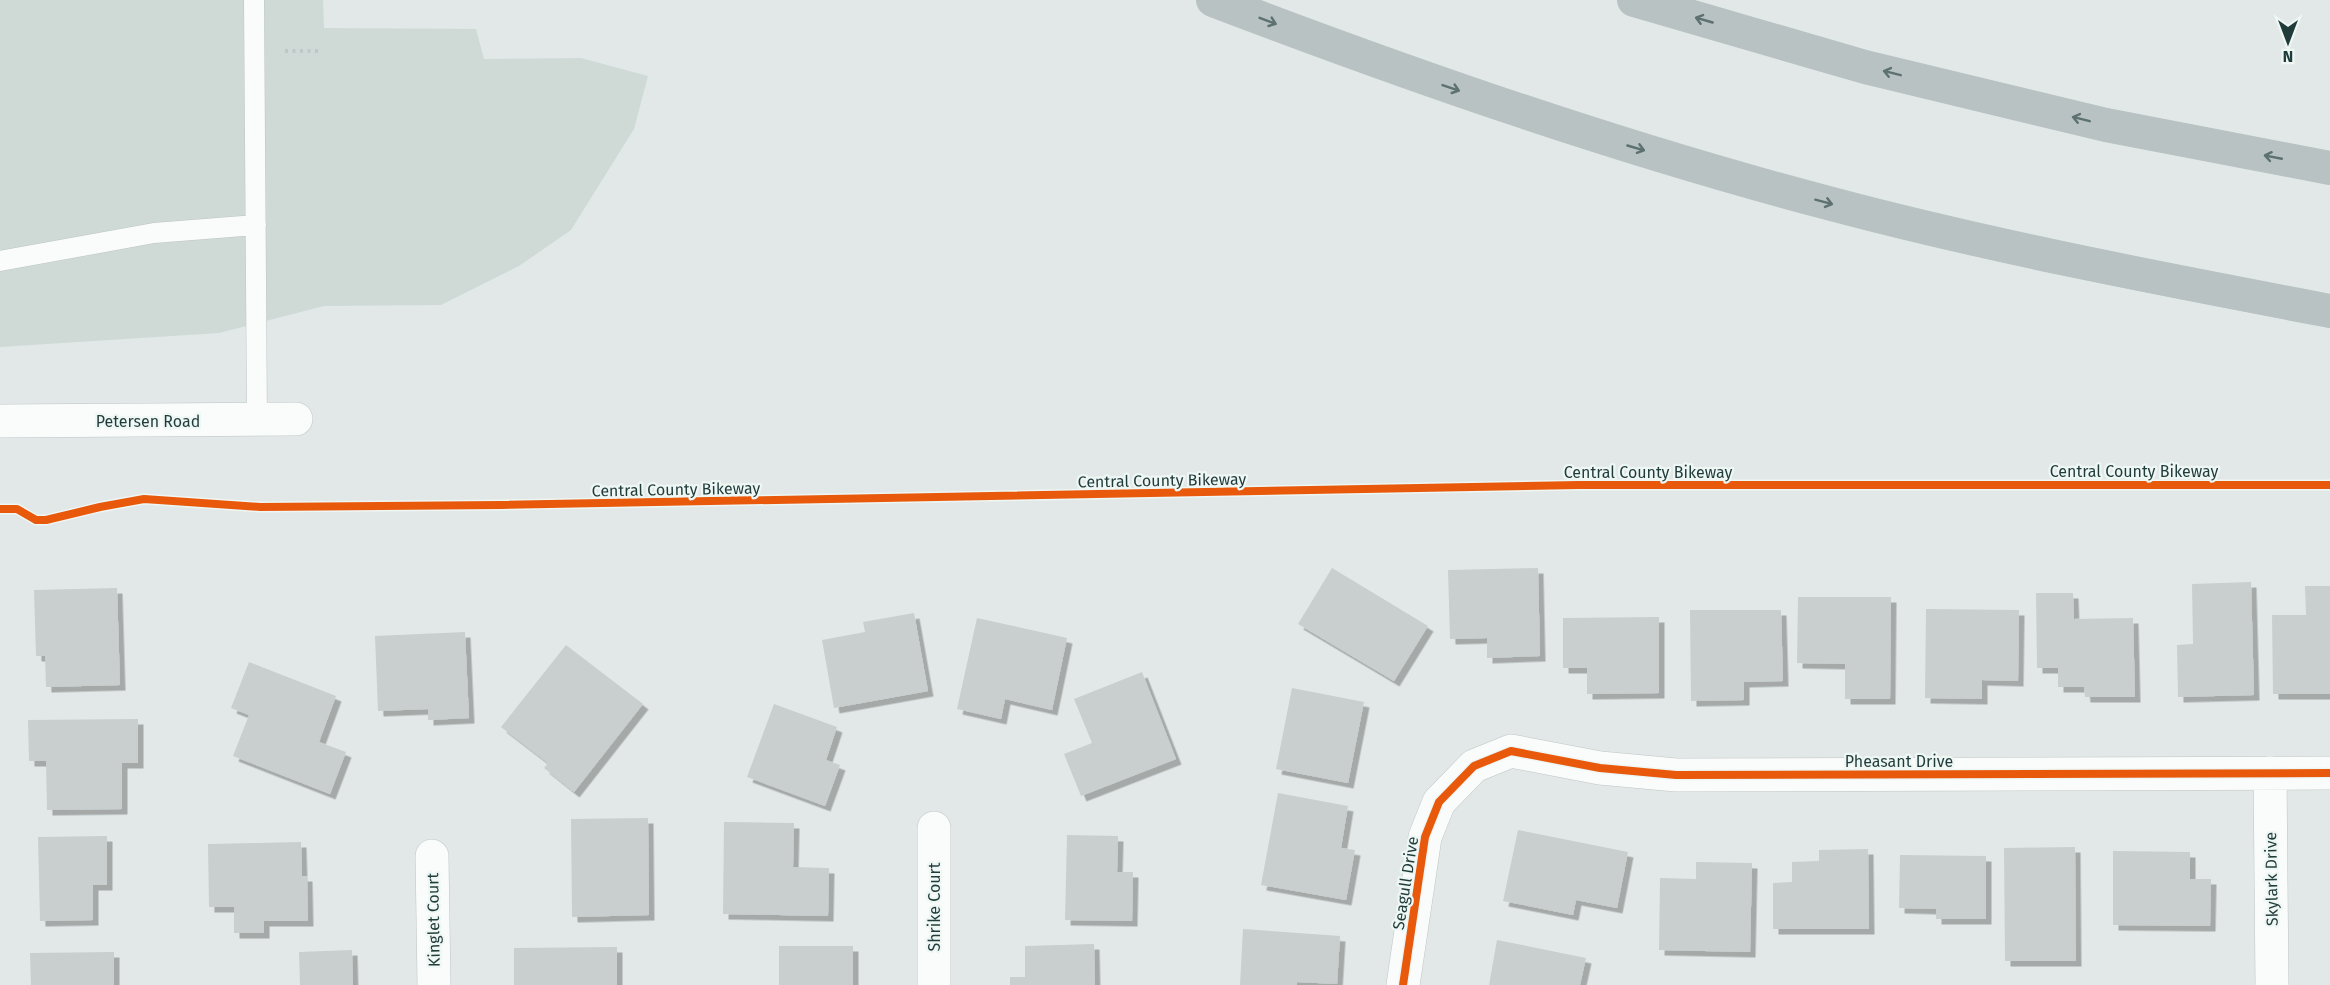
<svg xmlns="http://www.w3.org/2000/svg" width="2330" height="985" viewBox="0 0 2330 985" font-family="'Fira Sans',sans-serif">
	<style>
		.built { fill: #cfdad7 }
		.building { fill: #c9cfce; filter: url(#shadow) }
		.lines { fill: none; stroke-linecap: round; stroke-linejoin: round }
		.lane-casing { stroke: #bec5c4; stroke-width: 21 }
		.street-casing { stroke: #bec5c4; stroke-width: 34 }
		.secondary-casing { stroke: #bdc6c4; stroke-width: 34 }
		.highway-casing { stroke: #bbc5c4; stroke-width: 34 }
		.path { stroke: #bfc8c8; stroke-width: 4; stroke-dasharray: 3 4.5; stroke-linecap: butt }
		.lane { stroke: #fafcfb; stroke-width: 20 }
		.street { stroke: #fafcfb; stroke-width: 33 }
		.secondary { stroke: #fafcfb; stroke-width: 33 }
		.highway { stroke: #b8c2c2; stroke-width: 33 }
		.cycleway-casing { stroke: #eff7f5; stroke-width: 11 }
		.cycleway { stroke: #e8590c; stroke-width: 8 }
		.oneway { stroke: #5c7170 }
		.labels { text-anchor: middle; stroke-width: 4.5; stroke-linejoin: round; paint-order: stroke }
		.street-label { font-size: 16px; fill: #1f3b3a; stroke: #eff7f5 }
	</style>
	<defs>
		<filter id="shadow"><feDropShadow dx="5.5" dy="5.5" stdDeviation="0" flood-color="#0004"/></filter>
	</defs>
	<rect width="100%" height="100%" fill="#e1e8e7"/>
	<path class="built" d="M0 0H323L324 28 476 29 484 59 581 58 648 76 634 129 571 230 519 266 441 305 324 306 219 333 0 347Z"/>
	<path class="building" d="M1332 568 1428 626 1394 681 1298 624Z
		M1538 568 1540 656 1487 658V638L1450 639 1448 570Z
		M2251 582 2254 695 2178 697 2177 645 2193 644 2192 584Z
		M2305 586H2330V694H2273L2272 615H2306Z
		M117 588 120 685 46 687 45 656H36L34 590Z
		M2036 593H2073L2074 619 2133 618 2135 697H2085L2084 687H2058V668H2037Z
		M1798 597H1891L1890 699H1845V664L1797 663Z
		M1926 609 2019 610 2018 681 1982 680V699L1925 698Z
		M1690 610H1781L1783 681 1744 682V700L1691 701Z
		M914 613 928 691 834 708 822 640 865 632 863 622Z
		M1659 617V693L1587 694V668H1563V618Z
		M977 618 1067 638 1052 710 1005 699 1001 719 957 709Z
		M465 632 469 718 428 720V709L378 711 375 636Z
		M566 645 643 704 574 792 544 768 548 763 501 727Z
		M249 662 336 696 319 742 346 752 330 794 233 756 249 715 231 708Z
		M1142 672 1176 759 1081 796 1064 754 1092 743 1074 699Z
		M1292 688 1364 702 1348 783 1276 769Z
		M774 704 837 727 826 760 840 765 825 806 747 777Z
		M138 719V763H122V809L47 810 46 761H29L28 720Z
		M1278 793 1348 806 1341 848 1355 850 1346 900 1261 885Z
		M648 818 649 915 572 917 571 819Z
		M724 822 794 823 793 867 829 868 828 916 723 914Z
		M1518 830 1628 852 1617 908 1576 900 1573 915 1503 901Z
		M1067 835 1118 836 1117 872H1133L1132 921 1065 920Z
		M107 836V885H93V920L40 921 38 837Z
		M301 842 302 876H307L308 921H264V933H234V907H209L208 844Z
		M2075 847 2076 961H2005L2004 848Z
		M1868 849 1869 929H1773V883L1792 882V862L1819 861V850Z
		M2113 851 2190 852V879H2211L2210 926 2113 925Z
		M1900 855 1986 856V919H1936V909L1899 908Z
		M1696 862 1752 863 1750 952 1659 950 1660 878 1696 879Z
		M1243 929 1340 936 1337 984 1297 982V985H1240Z
		M1497 940 1586 958 1580 985H1489Z
		M1094 944 1095 985H1010V977H1025V946Z
		M779 946H853V985H779Z
		M617 947V985H514V948Z
		M352 950 353 985H300L299 952Z
		M114 952V985H31L30 953Z"/>
	<g class="lines">
		<g class="lane-casing">
			<path id="lane" d="M254 0 257 420
				M0 261 154 233 256 225"/>
		</g>
		<g class="street-casing">
			<path id="street" d="M2270 773 2272 985
				M934 828V985
				M432 856 434 985
				M1403 985 1425 837 1439 802 1474 766 1511 751 1600 768 1676 775 2330 773"/>
		</g>
		<g class="secondary-casing">
			<path id="secondary" d="M0 421 296 419"/>
		</g>
		<g class="highway-casing">
			<path id="highway" d="M1213 0C1415 77 1619 148 1828 203 1993 247 2162 279 2330 311
				M1634 0 1865 67 2106 125 2330 168"/>
		</g>
		<path class="path" d="M285 51H320"/>
		<use href="#lane" class="lane"/>
		<use href="#street" class="street"/>
		<use href="#secondary" class="secondary"/>
		<use href="#highway" class="highway"/>
		<g class="cycleway-casing">
			<path id="cycleway" d="M0 509H17L36 520H46L100 507 144 499 260 507 501 505 1579 485H2330
				M1403 985 1425 837 1439 802 1474 766 1511 751 1600 768 1676 775 2330 773"/>
		</g>
		<use href="#cycleway" class="cycleway"/>
	</g>
	<defs><path id="oneway-shaft" d="M-6 0H5M1.5-3L5.5 0L1.5 3" fill="none" stroke-width="1.6" stroke-linecap="round" stroke-linejoin="round" transform="scale(1.5)"/></defs>
	<g class="oneway">
		<use href="#oneway-shaft" transform="translate(1704 20) rotate(-164)"/>
		<use href="#oneway-shaft" transform="translate(1268 21) rotate(21)"/>
		<use href="#oneway-shaft" transform="translate(1892 73) rotate(-166)"/>
		<use href="#oneway-shaft" transform="translate(1451 88) rotate(19)"/>
		<use href="#oneway-shaft" transform="translate(2081 119) rotate(-166)"/>
		<use href="#oneway-shaft" transform="translate(1636 148) rotate(16)"/>
		<use href="#oneway-shaft" transform="translate(2273 157) rotate(-169)"/>
		<use href="#oneway-shaft" transform="translate(1824 202) rotate(15)"/>
	</g>
	<g class="labels">
		<g class="street-label">
			<text x="148" y="427">Petersen Road</text>
			<text x="2134" y="477">Central County Bikeway</text>
			<text x="1648" y="478">Central County Bikeway</text>
			<text transform="translate(1162 480) rotate(-1)" y="6">Central County Bikeway</text>
			<text transform="translate(676 489) rotate(-1)" y="6">Central County Bikeway</text>
			<text x="1899" y="767">Pheasant Drive</text>
			<text transform="translate(2271 879) rotate(-91)" y="6">Skylark Drive</text>
			<text transform="translate(1405 883) rotate(-81)" y="6">Seagull Drive</text>
			<text transform="translate(934 907) rotate(-90)" y="6">Shrike Court</text>
			<text transform="translate(433 920) rotate(-91)" y="6">Kinglet Court</text>
		</g>
	</g>
	<g transform="translate(2288 42) rotate(180)" stroke="#eff7f5" stroke-width="4.5" paint-order="stroke">
	<path d="M0-4.5L10 22L0 15L-10 22Z" fill="#1f3b3a"/>
	<text y="-9" font-size="16" font-weight="bold" text-anchor="middle" fill="#1f3b3a">N</text>
	</g>
</svg>
